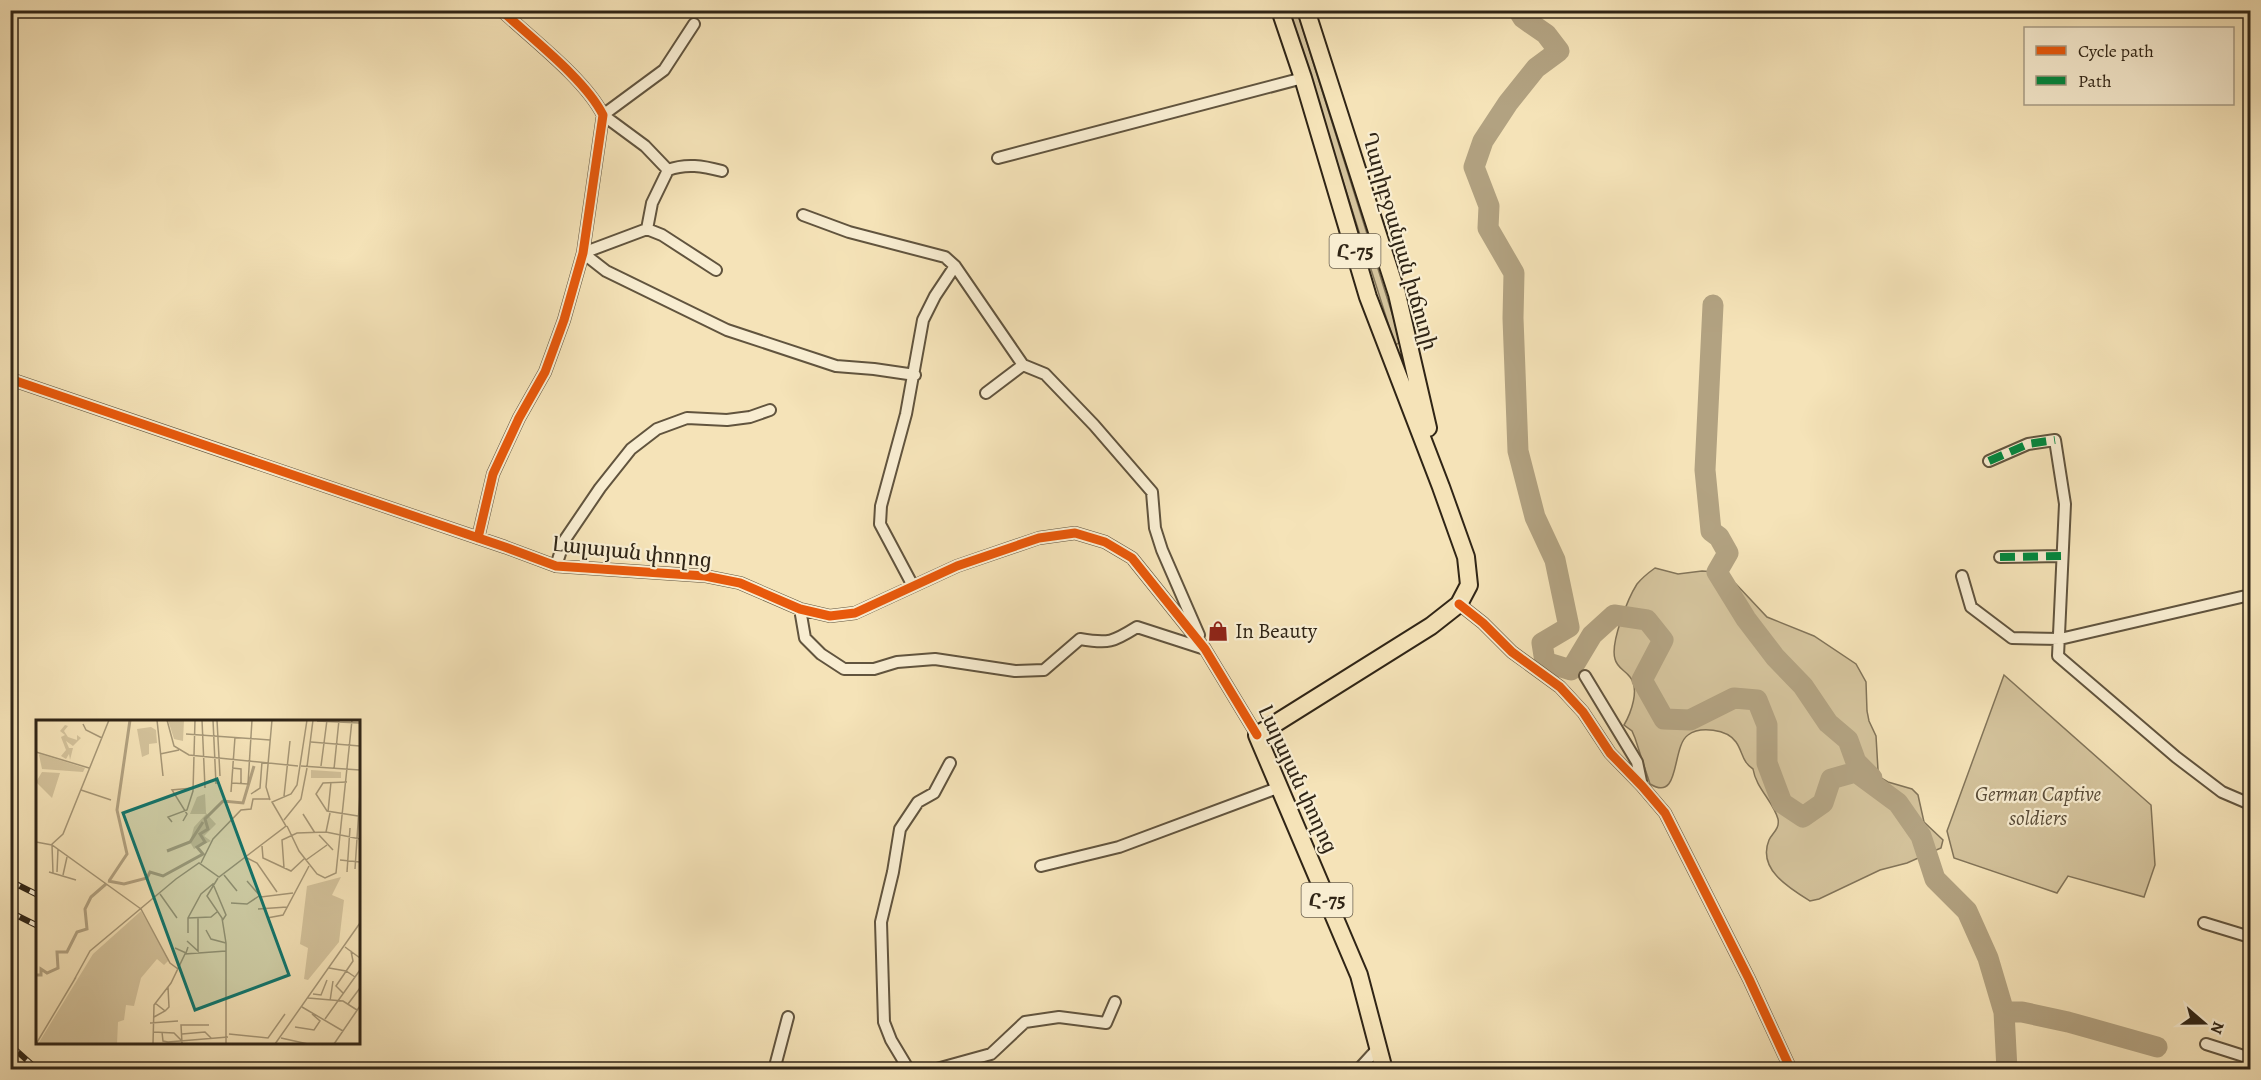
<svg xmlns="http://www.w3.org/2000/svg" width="2261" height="1080" viewBox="0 0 2261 1080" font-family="Alegreya,'Noto Serif Armenian',serif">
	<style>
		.green { fill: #d4c39c; stroke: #827459; stroke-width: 1.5 }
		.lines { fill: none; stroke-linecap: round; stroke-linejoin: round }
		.river { stroke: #b2a281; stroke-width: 21 }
		.minor-casing { stroke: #61543e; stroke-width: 14 }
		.trunk-casing { stroke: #302516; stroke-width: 20 }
		.minor { stroke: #f8edd1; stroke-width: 10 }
		.trunk { stroke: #f5e3b8; stroke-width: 16 }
		.rail-casing { stroke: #302516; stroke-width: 6 }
		.rail { stroke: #f8edd1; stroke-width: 4; stroke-dasharray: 11; stroke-linecap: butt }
		.quiet { stroke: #00873e; stroke-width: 8; stroke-dasharray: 15 8; stroke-linecap: butt }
		.cycleway-casing { stroke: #f8edd1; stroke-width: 13 }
		.cycleway { stroke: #e8590c; stroke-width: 9 }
		.labels { text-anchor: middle; stroke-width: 4.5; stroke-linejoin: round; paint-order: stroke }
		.shield { fill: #f8edd1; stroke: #6c614e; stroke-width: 1.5 }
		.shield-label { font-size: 20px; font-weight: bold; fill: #302516 }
		.street-label { font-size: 21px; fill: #302516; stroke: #f8edd1 }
		.poi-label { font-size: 21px; fill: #302516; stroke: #f8edd1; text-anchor: start }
		.park-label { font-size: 21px; font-style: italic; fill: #594c38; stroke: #f8edd1 }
		.inset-river { fill: none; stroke: #b2a281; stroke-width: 3 }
		.inset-road { fill: none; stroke: #a69777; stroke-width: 1.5 }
		.view { fill: #0f766e; fill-opacity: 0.15; stroke: #0f766e; stroke-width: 3 }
		.inset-edge { fill: none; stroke: #302516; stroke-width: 3 }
	</style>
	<rect width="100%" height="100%" fill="#f5e3b8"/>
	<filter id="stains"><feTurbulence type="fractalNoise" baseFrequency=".00333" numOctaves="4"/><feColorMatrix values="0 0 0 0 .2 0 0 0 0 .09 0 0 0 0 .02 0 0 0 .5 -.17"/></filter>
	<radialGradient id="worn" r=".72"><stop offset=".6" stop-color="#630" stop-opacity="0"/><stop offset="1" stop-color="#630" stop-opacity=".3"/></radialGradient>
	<path class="green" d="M1289 11H1297L1401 342 1395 345Z
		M1655 568 1678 574 1702 571 1717 572 1736 584 1767 617 1814 636 1856 664 1866 682 1867 711 1869 721 1876 736 1878 770 1881 778 1888 782 1912 789 1918 795 1924 822 1943 840 1941 848 1907 863 1880 870 1819 899 1810 901C1789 888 1757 869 1769 840 1772 833 1780 829 1778 819 1773 801 1756 788 1753 769 1742 762 1743 752 1736 742 1727 729 1700 726 1688 735 1671 747 1681 803 1650 784L1635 738 1632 731 1624 725C1631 713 1640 689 1630 677 1625 670 1617 668 1615 659 1610 643 1628 598 1637 584 1642 578 1648 573 1655 568Z
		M2004 675 2151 805 2155 865 2144 897 2068 876 2057 893 1954 858 1947 831Z"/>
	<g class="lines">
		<path class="river" d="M1518 10 1523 18 1546 34 1559 51 1536 68 1508 103 1483 141 1474 167 1489 206 1488 228 1514 273 1513 318 1518 451 1535 517 1555 560 1569 627 1542 643 1545 662 1571 670 1592 635 1614 615 1647 620 1663 640 1642 680 1664 719 1690 720 1734 698 1757 700 1767 725V763L1782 803 1803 817 1823 803 1831 779 1856 772 1898 803 1921 836 1935 879 1967 911 1988 958 2004 1012 2007 1070
			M1713 305 1705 470 1711 531 1719 537 1728 553 1717 572 1746 619 1775 657 1803 686 1828 723 1848 740 1856 762 1872 778
			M2004 1012H2022L2068 1022 2157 1047"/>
		<g class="minor-casing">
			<path id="minor" d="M998 158 1303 78
				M668 170 645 146 603 115 664 70 694 24
				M803 215 849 232 945 257 955 266 1023 365 1045 374 1094 425 1152 492 1155 528 1162 550 1199 635
				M647 229 662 235 716 270
				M583 253 606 271 727 330 836 366 874 369 915 375
				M583 253 647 229 652 203 668 170C686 163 703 166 722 171
				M10 379 505 547 556 566 705 576 740 583 800 609 830 616 855 613 957 566 1039 538 1075 533 1105 542 1132 558 1205 649 1257 735
				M986 393 1023 365
				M1989 461 2028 444 2055 440 2065 504 2058 656 2176 757 2222 792 2250 804
				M478 538 493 474 519 418 545 372 564 320 583 253 603 115C585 79 532 39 501 10
				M2000 557 2062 556
				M556 566 564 541 600 488 631 449 657 429 687 418 727 420 750 417 770 410
				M1962 576 1971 607 2012 638 2060 639 2250 595
				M913 586 880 524 881 506 906 414 923 320 935 296 955 266
				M1459 604 1483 623 1512 652 1560 687 1583 712 1610 753 1642 786 1665 813 1749 979 1791 1070
				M800 609 805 638 821 654 844 669H874L897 662 935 659 1015 671 1044 670 1080 639C1109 644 1113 642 1137 627L1205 649
				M1585 676 1637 762 1642 786
				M1041 866 1119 847 1280 787
				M2204 923 2250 937
				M2206 1044 2250 1058
				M774 1070 788 1017
				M909 1070 891 1040 884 1022 881 922 893 872 900 829 918 802 934 793 950 763
				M933 1070 991 1054 1025 1022 1059 1017 1106 1023 1115 1002
				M1358 1070 1379 1047"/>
		</g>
		<g class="trunk-casing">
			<path id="trunk" d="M1280 10 1303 78 1368 297 1441 487 1466 557 1469 585 1459 604 1431 626 1257 735 1359 975 1384 1070
				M1306 10 1397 294 1428 428"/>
		</g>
		<use href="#minor" class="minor"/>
		<use href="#trunk" class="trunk"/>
		<g class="rail-casing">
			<path id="rail" d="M10 881 38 895
				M10 912 38 926
				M10 1045 38 1070"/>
		</g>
		<use href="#rail" class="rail"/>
		<path class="quiet" d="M1989 461 2028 444 2055 440
			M2000 557 2062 556"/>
		<g class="cycleway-casing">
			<path id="cycleway" d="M10 379 505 547 556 566 705 576 740 583 800 609 830 616 855 613 957 566 1039 538 1075 533 1105 542 1132 558 1205 649 1257 735
				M478 538 493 474 519 418 545 372 564 320 583 253 603 115C585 79 532 39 501 10
				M1459 604 1483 623 1512 652 1560 687 1583 712 1610 753 1642 786 1665 813 1749 979 1791 1070"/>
		</g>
		<use href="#cycleway" class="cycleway"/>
	</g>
	<defs>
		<g id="shop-bare" transform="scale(1.62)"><path d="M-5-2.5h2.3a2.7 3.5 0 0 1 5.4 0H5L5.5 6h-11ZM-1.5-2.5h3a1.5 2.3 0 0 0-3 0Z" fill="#8f2418" stroke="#f8edd1" stroke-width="2.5" paint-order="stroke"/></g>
	</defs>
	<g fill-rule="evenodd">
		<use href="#shop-bare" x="1218" y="631"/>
	</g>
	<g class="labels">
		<g class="shield">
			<rect x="1329.5" y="234" width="51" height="34" rx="4.5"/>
			<rect x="1301.5" y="883" width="51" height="34" rx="4.5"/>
		</g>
		<g class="shield-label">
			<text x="1355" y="258">Հ-75</text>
			<text x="1327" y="907">Հ-75</text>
		</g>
		<g class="street-label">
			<text transform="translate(1400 241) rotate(74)" y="7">Ղարիբջանյան խճուղի</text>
			<text transform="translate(632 552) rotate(6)" y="7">Լալայան փողոց</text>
			<text transform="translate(1298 779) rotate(65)" y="7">Լալայան փողոց</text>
		</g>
		<g class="poi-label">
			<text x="1235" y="638">In Beauty</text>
		</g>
		<g class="park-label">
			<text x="2038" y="801">German Captive<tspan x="2038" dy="24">soldiers</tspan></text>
		</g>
	</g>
	<g transform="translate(36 720)">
		<rect width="324" height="324" fill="#f5e3b8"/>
		<path d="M132 0H148L147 21 138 19ZM29 5 32 6 28 11 32 17 41 20V15L45 18 37 26 30 21 33 28H37L34 40 33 34 30 39 25 36 30 30 25 17 29 15 24 11ZM115 7 120 10 121 23 113 24V34L106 37 101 9ZM3 35 4 34 49 48 47 52 6 49ZM275 50 305 52V58H275ZM6 52 24 53 16 78 0 62ZM169 74 170 93 180 104 168 116 175 121 158 129 154 122 158 107 170 94H154L161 77ZM305 157 296 175 308 180 303 222 272 260 268 259 272 228 264 224 271 166ZM105 191 133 240 128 245 121 239 105 258 98 286 90 285 88 300 82 302 81 324H2L57 234Z" fill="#d4c39c"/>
		<path class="inset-river" d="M131 131 154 122 167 102M72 161 88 164 111 158 114 152 127 156 167 134 161 127 169 122 164 114 172 109 169 99 187 81 207 83 218 46M73 161 91 134 81 90 94 0M0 255H5V249L11 253 22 248 21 232H31L41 212 51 209 49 189 55 177 70 164"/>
		<path class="inset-road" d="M121 0 127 56M131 0 138 26 153 35 262 46M166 0 169 68M177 0 180 64M181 0 184 56M281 1 324 3M47 4 50 10 66 18M150 14 234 20M275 22 324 26M0 32 53 48M124 34 143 30M265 46 324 50M285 46 291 0M271 47 277 0M196 48 205 49V63M298 49 303 0M311 62 287 63 280 74 291 91 322 96M196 63 212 64 216 0M45 70 75 80M195 72 199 17M215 74 224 68 226 42M248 76 254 21M234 80 230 67 236 0M292 92 295 62M267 94 279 113M248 100 265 79 271 48M147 101 151 94 136 70 157 68M136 102 132 97 151 90 157 71 159 0M251 106 263 131 281 154 289 158 300 153 316 0M290 112 294 93M283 115 297 130M0 122 16 125 105 189M15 125 27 114 73 0M16 125 17 153M226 126 227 138 255 151 269 138M211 138 221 143 241 172M270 140 291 125M304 140 324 142M165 143 177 119 205 90 215 89 217 79H233M248 148 246 120 261 113 290 112 324 119M319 149 324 73M13 152 40 160M21 152 22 129M311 152 314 108M27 155 31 137M188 155 201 171M182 158 171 176 186 198 190 223V324M211 161 225 177 257 173M124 174 141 198M195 183 211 184 223 176M105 189 134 243 142 249M222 189 251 187M152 198 175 197 181 192M231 198 247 195 273 146M170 210 175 219 190 223M152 213V198L165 174 177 164 190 195 186 201M151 221 162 231V198M309 227 324 238M139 228 150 233 152 227M293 248 310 251 319 257M38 260 54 231 140 159 163 143 183 157 250 106 236 82 255 74 261 65 271 0M307 273 300 266 317 241 315 231M277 274 285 275 291 260M272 278 307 281 321 290M294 281 297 261M312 284 324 268M266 287 307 311M129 291 133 287 132 267M118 297 129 291 119 283M289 299 324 250M114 303 142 301M259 307 278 310 284 301 276 294M117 312 138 313 145 320M126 312 127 321 132 322 192 317M146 314 169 312 175 318M193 314 232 318 249 294M245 318 272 324M146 323 145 305H173M0 324 40 257M117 324 118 285 135 263 149 234 190 231M239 324 324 203M298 324 324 286"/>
		<path class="view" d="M181 59 253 255 159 290 87 93Z"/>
		<rect width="324" height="324" class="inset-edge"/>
	</g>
	<rect width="2261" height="1080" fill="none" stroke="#f5e3b8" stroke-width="36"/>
	<rect x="12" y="12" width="2237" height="1056" fill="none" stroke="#302516" stroke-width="3"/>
	<rect x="18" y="18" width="2225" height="1044" fill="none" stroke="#302516" stroke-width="1.5"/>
	<rect x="2024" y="27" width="210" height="78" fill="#f8edd1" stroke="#a89d86" stroke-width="1.5"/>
	<rect x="2036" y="46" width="30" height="9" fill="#e8590c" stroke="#a89d86" stroke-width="1.5"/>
	<text x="2078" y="57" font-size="18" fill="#302516">Cycle path</text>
	<rect x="2036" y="76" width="30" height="9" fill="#00873e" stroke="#a89d86" stroke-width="1.5"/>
	<text x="2078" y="87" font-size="18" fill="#302516">Path</text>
	<g transform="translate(2204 1023) rotate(110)" stroke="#f8edd1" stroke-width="4.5" paint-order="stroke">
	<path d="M0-4.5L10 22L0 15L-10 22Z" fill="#302516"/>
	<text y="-9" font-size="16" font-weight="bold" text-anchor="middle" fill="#302516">N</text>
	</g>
	<rect width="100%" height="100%" filter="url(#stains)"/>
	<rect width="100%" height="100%" fill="url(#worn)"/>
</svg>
